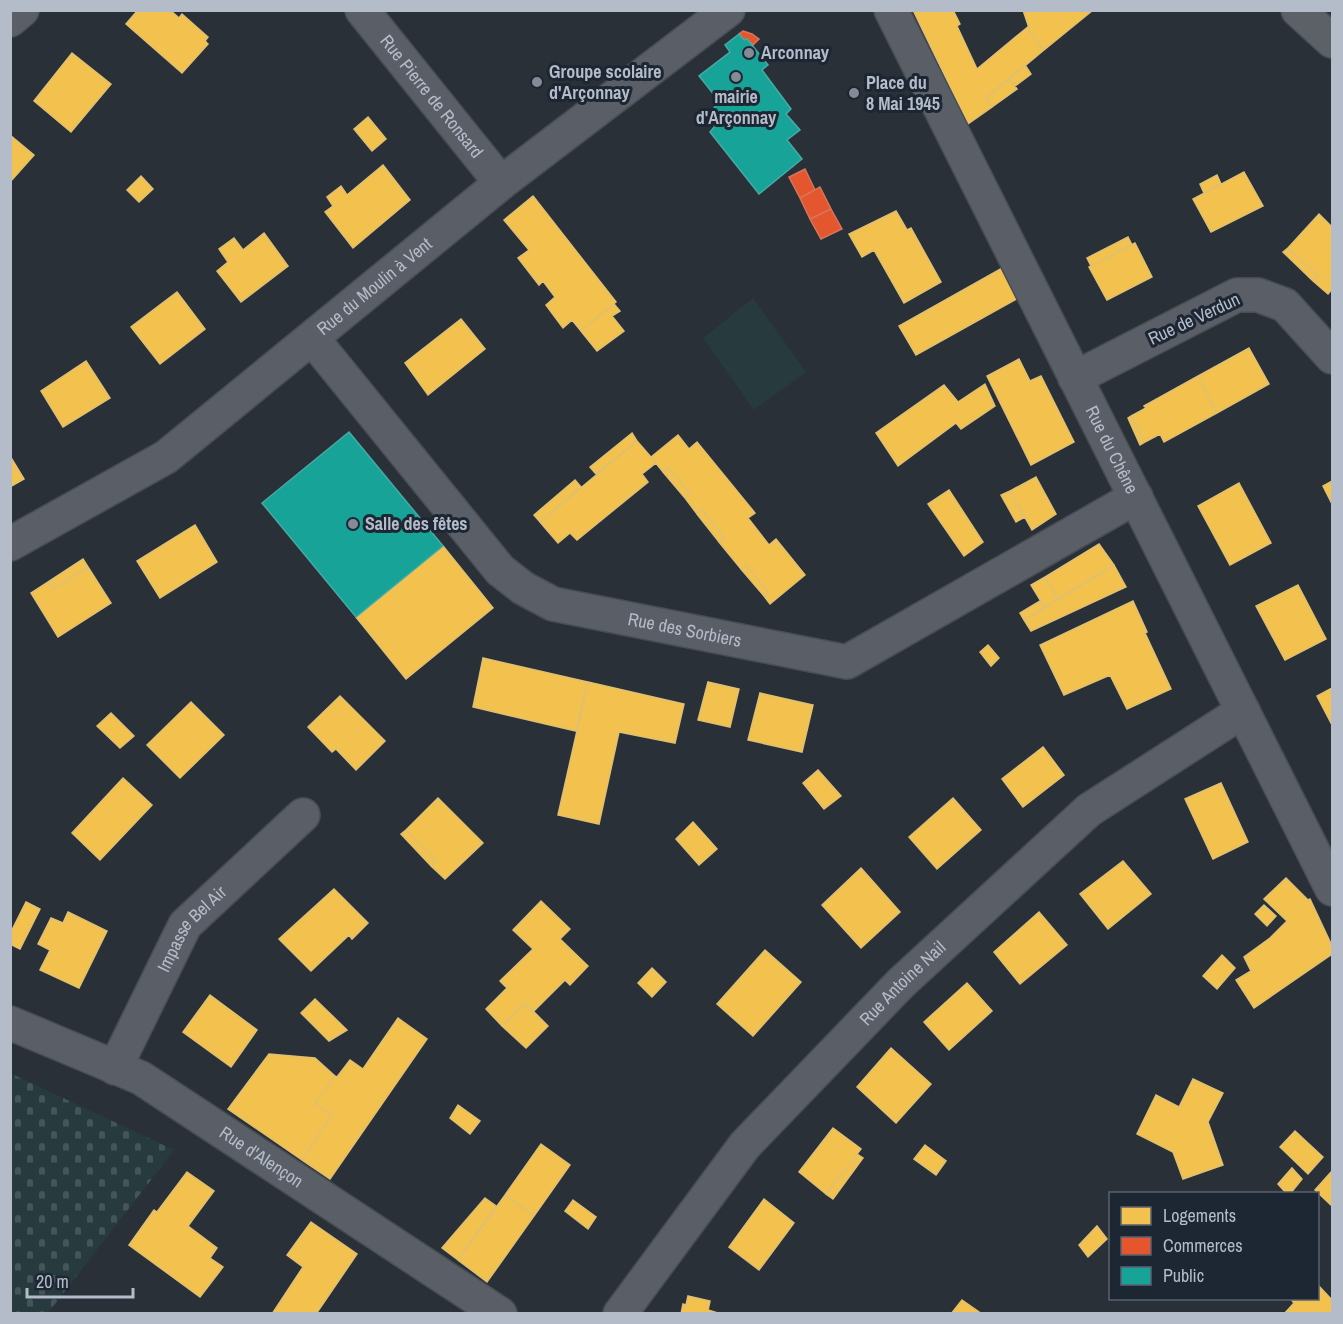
<svg xmlns="http://www.w3.org/2000/svg" width="1343" height="1324" viewBox="0 0 1343 1324" font-family="'Archivo Narrow',sans-serif">
	<style>
		.cemetery { fill: url(#cemetery-stones) }
		.pitch { fill: #273a3e }
		.homes { fill: #f2c14e; stroke: #dfc073; stroke-width: 1.5 }
		.shops { fill: #e4572e; stroke: #d6755c; stroke-width: 1.5 }
		.public { fill: #17a398; stroke: #46aaa7; stroke-width: 1.5 }
		.lines { fill: none; stroke-linecap: round; stroke-linejoin: round }
		.minor-casing { stroke: #484c53; stroke-width: 36 }
		.major-casing { stroke: #484c55; stroke-width: 36 }
		.minor { stroke: #5a5e66; stroke-width: 33 }
		.major { stroke: #5c6168; stroke-width: 33 }
		.poi-dot { fill: #848b96; stroke: #1d2633; stroke-width: 2 }
		.labels { text-anchor: middle; stroke-width: 6; stroke-linejoin: round; paint-order: stroke }
		.poi-label { font-size: 18px; font-weight: bold; fill: #b4bcc9; stroke: #1d2633; text-anchor: start }
		.street-label { font-size: 18px; fill: #b4bcc9; stroke: #1d2633 }
	</style>
	<defs>
		<pattern id="cemetery-stones" width="16" height="16" patternUnits="userSpaceOnUse" patternTransform="scale(1.5)"><rect width="16" height="16" fill="#273a3e"/><path d="M2 7V4a2 2 0 0 1 4 0v3zM10 15v-3a2 2 0 0 1 4 0v3z" fill="#445559"/></pattern>
	</defs>
	<rect width="100%" height="100%" fill="#2a3038"/>
	<path class="cemetery" d="M10 1073 174 1150 48 1313H11Z"/>
	<path class="pitch" d="M753 298 806 372 754 410 703 338Z"/>
	<path class="homes" d="M138 10H170L179 18 182 14 208 37 205 41 208 44 182 73 126 24Z
		M913 10H953L960 24 957 26 977 69 1029 26 1031 34 1044 50 986 98 992 107 968 124Z
		M1023 10H1093L1044 50 1031 34Z
		M72 53 111 84 71 132 34 101Z
		M1025 65 1031 74 1015 86 1009 78Z
		M1009 78 1017 89 992 107 986 98Z
		M368 117 386 139 372 151 354 129Z
		M10 135 34 155 10 182Z
		M383 165 410 200 353 248 325 212 333 206 327 197 341 186 347 195Z
		M1244 172 1263 206 1211 232 1193 199Z
		M1217 175 1221 184 1204 193 1200 184Z
		M141 176 153 189 139 202 127 190Z
		M533 196 616 302 581 331 572 320 563 328 546 305 555 297 543 281 539 285 518 258 529 250 504 220Z
		M896 211 907 230 911 228 941 282 904 303 874 250 862 257 849 234Z
		M1319 214 1332 227V289L1328 294 1313 281 1318 275 1288 248Z
		M264 233 288 266 241 302 217 271 228 262 219 249 234 238 243 250Z
		M1128 237 1132 245 1091 266 1087 258Z
		M1135 243 1152 277 1107 300 1089 267Z
		M1288 248 1318 275 1313 281 1283 252Z
		M1004 267 1020 297 916 355 899 326Z
		M177 292 205 329 160 364 131 327Z
		M614 304 620 311 612 316 624 331 597 351 581 331Z
		M461 319 485 349 428 395 405 363Z
		M1249 348 1269 384 1217 413 1198 376Z
		M1019 359 1030 381 1041 376 1074 442 1031 465 987 376Z
		M86 361 110 398 63 427 41 391Z
		M1198 376 1217 413 1164 442 1160 434 1145 442 1131 416 1146 408 1144 406Z
		M985 384 995 406 961 429 956 423 898 466 876 433 944 385 958 402Z
		M1131 416 1145 442 1140 445 1128 418Z
		M632 433 637 441 596 474 590 467Z
		M678 435 689 449 697 442 755 513 748 518 769 545 776 539 805 575 770 604 764 596 768 592 746 565 741 569 719 542 724 538 702 510 697 514 685 498 690 494 668 467 663 472 651 457Z
		M637 441 656 463 642 474 648 482 577 540 570 533 558 543 540 522Z
		M10 456 24 479 10 487Z
		M668 467 690 494 685 498 663 472Z
		M1036 477 1056 514 1032 530 1010 491Z
		M575 480 581 487 540 522 534 515Z
		M1332 481V504L1323 486Z
		M1239 483 1271 543 1230 565 1198 506Z
		M949 490 983 542 964 556 928 504Z
		M1010 491 1025 517 1016 522 1001 495Z
		M702 510 724 538 719 542 697 514Z
		M195 525 217 562 160 598 137 561Z
		M1099 544 1114 565 1058 599 1045 577Z
		M443 546 493 608 406 679 356 617Z
		M83 559 88 567 53 589 48 582Z
		M746 565 768 592 764 596 741 569Z
		M1114 565 1126 587 1031 631 1024 620Z
		M88 567 111 603 58 637 31 593 48 582 53 589Z
		M1045 577 1058 599 1045 608 1031 585Z
		M1298 585 1326 639 1285 660 1256 606Z
		M1040 601 1045 608 1024 620 1020 613Z
		M1133 601 1147 632 1145 633 1171 689 1127 709 1110 675 1064 695 1040 645Z
		M988 645 999 658 991 666 980 652Z
		M483 658 588 682 576 731 473 707Z
		M588 682 684 704 675 743 619 732 599 824 558 815Z
		M708 682 739 689 730 727 698 720Z
		M1332 688V725L1317 696Z
		M760 693 813 705 802 752 748 740Z
		M340 696 385 741 356 770 336 749 332 752 308 727Z
		M191 702 224 735 180 778 147 745Z
		M111 713 134 736 120 748 97 726Z
		M1043 747 1064 775 1023 807 1002 779Z
		M818 770 841 796 824 809 803 783Z
		M123 778 152 805 100 860 72 833Z
		M1221 783 1248 842 1213 859 1185 799Z
		M438 798 483 843 445 879 431 866 436 861 406 830Z
		M953 798 981 830 937 869 909 837Z
		M693 822 717 849 699 865 676 839Z
		M406 830 436 861 431 866 401 834Z
		M1123 861 1151 894 1108 929 1080 894Z
		M861 868 900 912 861 948 822 905Z
		M1286 878 1308 900 1310 899 1332 946V954L1254 1008 1236 980 1251 971 1244 957 1270 938 1287 921 1264 899Z
		M334 889 368 923 352 939 349 935 311 971 279 939Z
		M541 901 570 929 560 939 588 966 570 985 565 980 533 1012 525 1003 502 1026 486 1009 507 988 500 981 533 949 513 930Z
		M26 902 40 909 20 949 10 944V934Z
		M1264 905 1276 916 1267 926 1255 914Z
		M68 912 107 931 79 988 40 970 50 950 38 944 51 918 63 923Z
		M1039 912 1067 945 1020 984 994 952Z
		M765 950 801 982 753 1036 717 1004Z
		M1222 955 1235 968 1217 989 1203 976Z
		M652 968 666 982 652 997 638 983Z
		M967 983 992 1011 949 1050 924 1022Z
		M210 995 257 1030 231 1067 183 1032Z
		M315 999 347 1030 329 1041 301 1013Z
		M525 1003 548 1026 526 1048 502 1026Z
		M398 1018 427 1039 330 1179 302 1160 332 1115 315 1103 335 1076 337 1077 350 1060 363 1069Z
		M891 1048 931 1084 896 1123 857 1087Z
		M269 1054 315 1058 335 1076 315 1103 332 1115 302 1160 228 1109Z
		M1193 1079 1223 1093 1208 1122 1223 1165 1183 1179 1173 1152 1137 1134 1156 1095 1179 1107Z
		M458 1105 480 1121 470 1134 450 1118Z
		M833 1128 861 1149 826 1194 799 1172Z
		M1295 1131 1323 1157 1308 1174 1280 1147Z
		M541 1144 570 1165 534 1216 505 1195Z
		M925 1145 946 1161 936 1175 914 1159Z
		M857 1154 863 1158 833 1199 826 1194Z
		M1292 1168 1302 1179 1290 1194H1287L1278 1184Z
		M1332 1171V1206L1315 1190Z
		M187 1172 214 1191 188 1226 217 1248 210 1258 223 1267 200 1297 129 1245 154 1210 157 1212Z
		M505 1195 534 1216 487 1282 458 1260Z
		M485 1198 496 1206 458 1260 442 1248Z
		M764 1199 794 1223 759 1270 729 1247Z
		M573 1200 596 1217 588 1229 565 1211Z
		M311 1222 357 1254 316 1314H272L303 1267 287 1255Z
		M1097 1226 1107 1239 1088 1257 1079 1245Z
		M1318 1285 1332 1300V1314H1284L1294 1303 1290 1298H1318Z
		M688 1296 710 1301 708 1310 721 1314H681L683 1304 686 1305Z
		M962 1300 982 1314H951Z"/>
	<path class="shops" d="M743 31 752 34 759 39 753 45 747 39 744 40 739 34Z
		M805 169 815 190 800 198 789 177Z
		M820 187 831 209 810 219 800 198Z
		M831 209 842 229 821 239 810 219Z"/>
	<path class="public" d="M739 34 744 40 747 39 768 65 762 70 791 109 786 114 800 130 787 140 802 159 759 194 710 132 715 126 712 120V111L719 101 699 76 730 52 725 45Z
		M349 432 443 546 356 617 262 503Z"/>
	<g class="lines">
		<g class="minor-casing">
			<g id="minor">
				<path id="s1" d="M362 10 501 183"/>
				<path id="s2" d="M891 10 1332 889"/>
				<path d="M10 20 22 10"/>
				<path id="s3" d="M312 338 500 570 523 588 553 604 847 662 1136 497"/>
				<path d="M1075 378 1237 295H1258L1285 305 1332 357"/>
				<path id="s4" d="M10 544 166 457 501 183 728 10"/>
				<path id="s5" d="M10 1023 141 1078 500 1314"/>
				<path id="s6" d="M115 1068 185 925 303 815"/>
				<path id="s7" d="M620 1314 745 1145 901 983 1089 810 1243 711"/>
			</g>
		</g>
		<g class="major-casing">
			<path id="major" d="M1298 10 1332 41"/>
		</g>
		<use href="#minor" class="minor"/>
		<use href="#major" class="major"/>
	</g>
	<g class="poi-dot">
		<circle cx="749" cy="53" r="6"/>
		<circle cx="736" cy="77" r="6"/>
		<circle cx="537" cy="82" r="6"/>
		<circle cx="854" cy="93" r="6"/>
		<circle cx="353" cy="524" r="6"/>
	</g>
	<g class="labels">
		<g class="poi-label">
			<text x="761" y="59">Arconnay</text>
			<text x="549" y="78">Groupe scolaire<tspan x="549" dy="21">d'Arçonnay</tspan></text>
			<text x="866" y="89">Place du<tspan x="866" dy="21">8 Mai 1945</tspan></text>
			<text x="736" y="103" text-anchor="middle">mairie<tspan x="736" dy="21">d'Arçonnay</tspan></text>
			<text x="365" y="530">Salle des fêtes</text>
		</g>
		<g class="street-label">
			<text dy="6" stroke="none"><textPath href="#s1" startOffset="111">Rue Pierre de Ronsard</textPath></text>
			<text dy="6" stroke="none"><textPath href="#s4" startOffset="448">Rue du Moulin à Vent</textPath></text>
			<text transform="translate(1194 319) rotate(-25)" y="6">Rue de Verdun</text>
			<text dy="6" stroke="none"><textPath href="#s2" startOffset="492">Rue du Chêne</textPath></text>
			<text dy="6" stroke="none"><textPath href="#s3" startOffset="496">Rue des Sorbiers</textPath></text>
			<text dy="6" stroke="none"><textPath href="#s6" startOffset="160">Impasse Bel Air</textPath></text>
			<text dy="6" stroke="none"><textPath href="#s7" startOffset="436">Rue Antoine Nail</textPath></text>
			<text dy="6" stroke="none"><textPath href="#s5" startOffset="286">Rue d'Alençon</textPath></text>
		</g>
	</g>
	<rect width="1343" height="1324" fill="none" stroke="#b4bcc9" stroke-width="24"/>
	<rect x="1109" y="1192" width="210" height="108" fill="#1d2633" stroke="#59626f" stroke-width="1.5"/>
	<rect x="1121" y="1207" width="30" height="18" fill="#f2c14e" stroke="#59626f" stroke-width="1.5"/>
	<text x="1163" y="1222" font-size="18" fill="#b4bcc9">Logements</text>
	<rect x="1121" y="1237" width="30" height="18" fill="#e4572e" stroke="#59626f" stroke-width="1.5"/>
	<text x="1163" y="1252" font-size="18" fill="#b4bcc9">Commerces</text>
	<rect x="1121" y="1267" width="30" height="18" fill="#17a398" stroke="#59626f" stroke-width="1.5"/>
	<text x="1163" y="1282" font-size="18" fill="#b4bcc9">Public</text>
	<path d="M27 1288v9h106v-9" fill="none" stroke="#b4bcc9" stroke-width="3"/>
	<text x="36" y="1288" font-size="18" fill="#b4bcc9" stroke="#1d2633" stroke-width="4.5" paint-order="stroke">20 m</text>
</svg>
